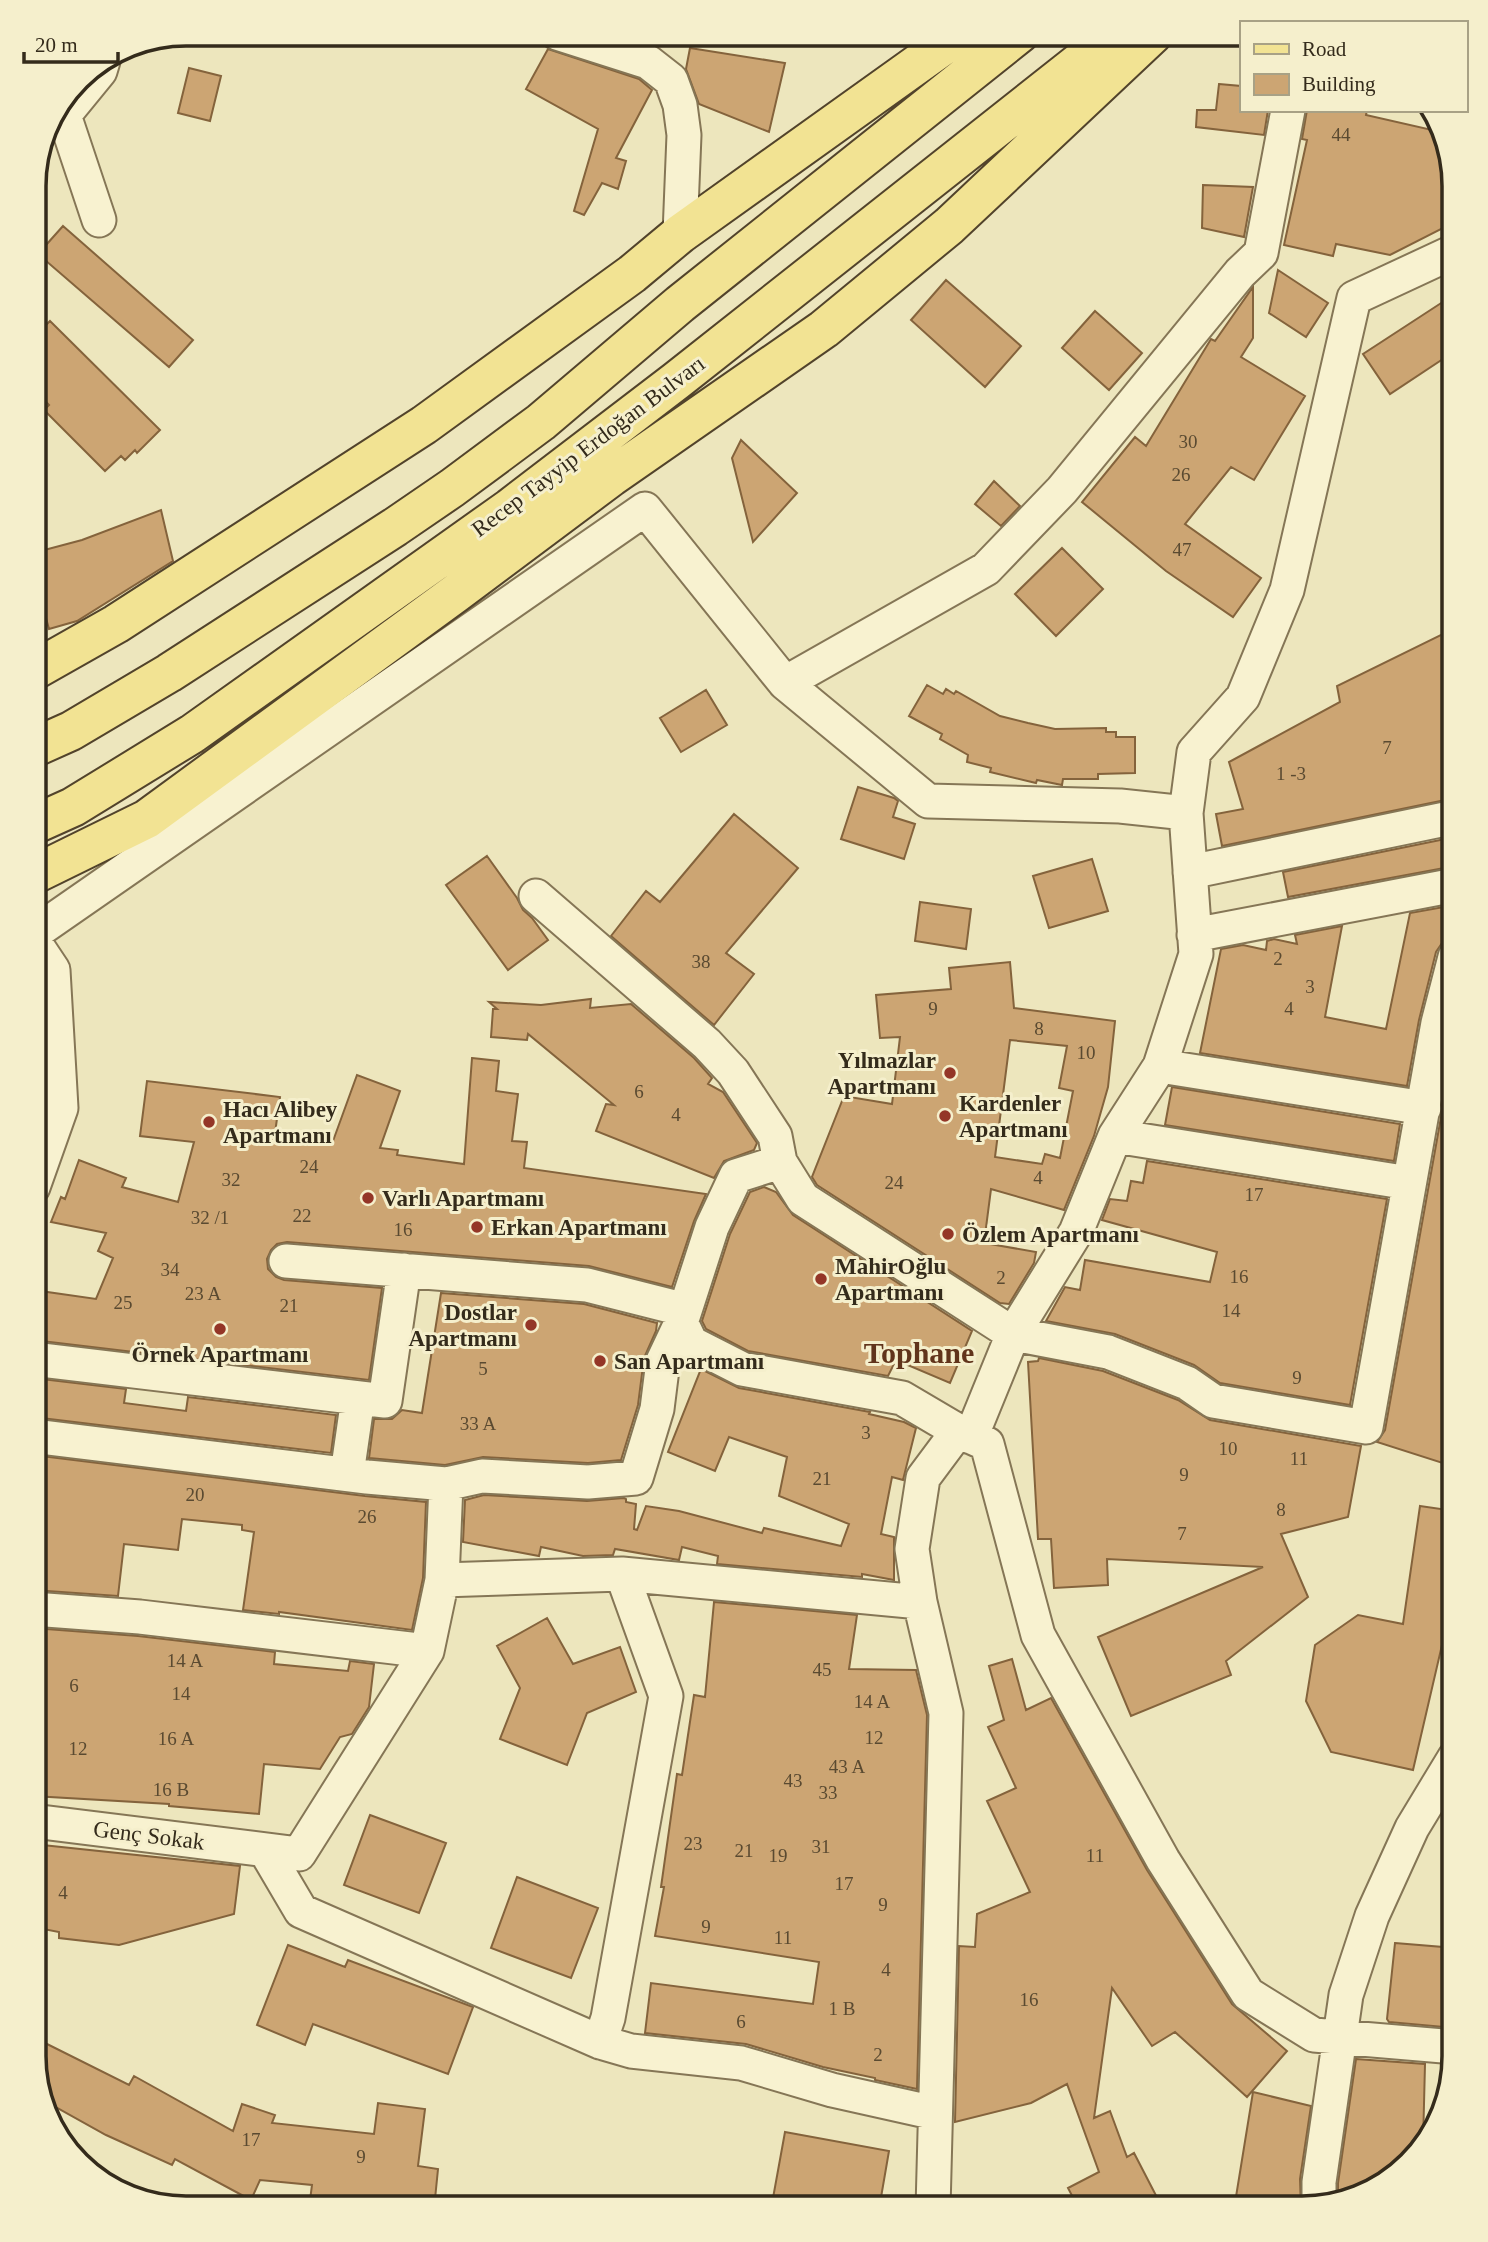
<svg xmlns="http://www.w3.org/2000/svg" width="1488" height="2242" viewBox="0 0 1488 2242" font-family="Georgia,serif">
	<style>
		.building { fill: #cca573; stroke: #84633c; stroke-width: 2; fill-rule: evenodd }
		.lines { fill: none; stroke-linecap: round; stroke-linejoin: round }
		.minor-casing { stroke: #857656; stroke-width: 37 }
		.major-casing { stroke: #52432b; stroke-width: 42 }
		.minor { stroke: #f8f2d0; stroke-width: 33 }
		.major { stroke: #f2e393; stroke-width: 38 }
		.poi-dot { fill: #943627; stroke: #f5efcc; stroke-width: 2.5 }
		.labels { text-anchor: middle; stroke-width: 6; stroke-linejoin: round; paint-order: stroke }
		.number-label { font-size: 19px; fill: #5a4a31 }
		.street-label { font-size: 23px; fill: #342b1b; stroke: #f5efcc }
		.poi-label { font-size: 23px; font-weight: bold; fill: #342b1b; stroke: #f5efcc; text-anchor: start }
		.district-label { font-size: 30px; font-weight: bold; fill: #61341b; stroke: #f5efcc }
		.rim { fill: none; stroke: #342b1b; stroke-width: 3.5 }
	</style>
	<rect width="100%" height="100%" fill="#ede6bd"/>
	<path class="building" d="M690 48 785 63 769 132 699 104 686 69Z
		M548 49 639 79 652 90 616 158 626 161 618 189 602 183 584 215 574 211 598 129 526 89Z
		M189 68 221 76 210 121 178 113Z
		M1219 84 1241 86V110H1268L1264 135 1196 127 1197 110H1216Z
		M1307 110H1367L1366 115 1441 132 1455 185V222L1390 255 1336 244 1333 256 1284 245 1307 140 1302 139Z
		M1203 185 1253 187 1244 237 1202 228Z
		M63 226 193 340 169 367 38 254Z
		M1278 270 1328 303 1306 337 1269 313Z
		M946 280 1021 346 985 387 911 320Z
		M1253 287V338L1241 357 1305 396 1254 480 1231 467 1185 524 1261 578 1233 617 1166 571 1082 502 1135 437 1146 446 1211 339 1215 341Z
		M1455 294V351L1390 394 1363 354Z
		M1095 311 1142 353 1109 390 1062 348Z
		M50 321 160 430 137 453 135 450 125 460 121 456 105 471 44 410 49 405 34 389V337Z
		M741 440 797 493 753 542 732 458Z
		M994 481 1020 506 1001 526 975 504Z
		M161 510 173 561 77 621 49 629 33 571V553L82 540Z
		M1062 548 1103 589 1056 636 1015 594Z
		M1455 628V798L1222 846 1216 814 1243 809 1229 762 1340 702 1337 686Z
		M927 685 943 694 946 689 954 694 956 691 1000 716 1028 723 1055 729 1106 728V732H1116V737H1135V773L1098 774V779H1063L1062 785 1037 780 1036 783 990 772 991 768 967 762 968 755 940 739 942 734 909 716Z
		M706 690 727 725 681 752 660 718Z
		M858 787 894 798 898 801 893 817 915 824 904 859 841 839Z
		M734 814 798 868 726 953 754 974 714 1025 611 936 646 891 660 902Z
		M1455 837V866L1288 897 1283 872Z
		M487 856 517 898 523 910 532 918 548 940 508 970 446 885Z
		M1092 859 1108 911 1049 928 1033 876Z
		M920 902 971 909 966 949 915 941Z
		M1455 905V938L1442 943 1436 952 1419 1020 1407 1086 1200 1053 1221 949 1243 945 1266 950 1267 941 1274 939 1297 944 1295 935 1342 926 1325 1017 1386 1029 1410 913Z
		M1010 962 1014 1008 1115 1021 1108 1087 1094 1136 1064 1210 991 1189 984 1243 1036 1252 1034 1263 1009 1304 1000 1303 817 1185 812 1177 844 1096 892 1104 900 1037 880 1038 876 995 951 989 949 968ZM1010 1040 1067 1046 1059 1088 1073 1091 1060 1158 1045 1154 1042 1164 995 1157Z
		M591 999 590 1008 631 1004 694 1058 712 1078 708 1084 723 1092 757 1143 754 1150 724 1161 714 1178 596 1131 606 1104 614 1105 528 1034 527 1040 491 1037 493 1009H497L489 1002 541 1005Z
		M1455 1039V1467L1377 1442 1385 1430Z
		M472 1058 499 1061 496 1091 518 1094 512 1141 527 1142 524 1168 706 1194 694 1221 672 1287 589 1266 287 1242 277 1244 271 1250 267 1259 268 1269 276 1277 284 1280 382 1288 369 1380 33 1340V1290L96 1299 113 1258 98 1251 106 1233 51 1222 61 1197 65 1199 79 1160 126 1178 122 1187 178 1202 194 1142 140 1136 147 1081 280 1097 275 1133 333 1141 357 1075 400 1091 380 1148 398 1150 397 1155 464 1164Z
		M1172 1087 1400 1124 1394 1161 1165 1125Z
		M1147 1161 1387 1199 1350 1405 1220 1383 1194 1365 1115 1334 1046 1321 1065 1287 1080 1290 1085 1260 1210 1282 1217 1252 1102 1220 1110 1199 1127 1201 1131 1181 1143 1183Z
		M764 1187 776 1192 793 1215 972 1331 950 1383 896 1360 888 1376 748 1351 706 1329 702 1321 730 1234 750 1192Z
		M441 1293 584 1304 657 1323 656 1331 644 1358 638 1405 621 1460 588 1463 483 1457 445 1465 369 1458 374 1419H392L402 1410 422 1413Z
		M1039 1358 1103 1371 1178 1400 1210 1420 1361 1446 1348 1517 1281 1534 1308 1597 1226 1661 1231 1675 1131 1716 1098 1637 1263 1567 1107 1559 1108 1585 1054 1588 1051 1539H1038L1028 1362 1038 1361Z
		M701 1369 739 1388 870 1412 869 1414 904 1422 916 1428 903 1480 892 1477 881 1534 894 1537V1580L862 1574V1577L717 1564 718 1556 682 1547 679 1560 615 1549 613 1555 583 1556 541 1547 539 1556 463 1542 465 1500 484 1495 587 1501 624 1498 626 1499V1502L636 1504 634 1529 637 1530 646 1506 679 1511 762 1533 764 1528 841 1546 849 1524 779 1496 787 1457 729 1437 715 1471 668 1452Z
		M33 1378 126 1389 124 1403 186 1411 188 1397 336 1415 331 1453 33 1417Z
		M33 1455 365 1496 426 1502 423 1578 412 1630 279 1612V1614L243 1610 254 1532 242 1530V1525L182 1519 178 1550 124 1544 118 1596 33 1590Z
		M1420 1506 1455 1511V1589L1413 1770 1331 1752 1306 1701 1315 1645 1358 1615 1403 1624Z
		M714 1602 857 1615 849 1669 916 1670 927 1715 917 2089 875 2080V2078L823 2067 746 2044 645 2033 651 1983 813 2004 819 1962 655 1936 664 1887H661L677 1774 682 1775 694 1695 705 1697Z
		M547 1618 573 1664 620 1647 636 1692 587 1713 567 1765 500 1739 520 1688 497 1646Z
		M33 1628 138 1636 275 1652 274 1664 348 1671 350 1661 374 1664 369 1707 352 1734 340 1737 320 1769 264 1764 259 1814 169 1806V1804L33 1796Z
		M1012 1659 1026 1710 1051 1698 1147 1870 1232 2004 1287 2051 1247 2097 1175 2032 1152 2046 1112 1988 1094 2118 1110 2111 1127 2157 1134 2153 1163 2209H1079L1068 2188 1099 2172 1067 2084 1031 2103 955 2122 959 1946 975 1947 977 1914 1030 1892 987 1801 1016 1788 988 1727 1004 1720 989 1666Z
		M370 1815 446 1843 419 1913 344 1885Z
		M33 1844 240 1866 234 1914 119 1945 59 1938V1932L33 1927Z
		M517 1877 598 1908 571 1978 491 1948Z
		M1395 1943 1455 1948V2028L1389 2022 1387 2019Z
		M288 1945 345 1967 348 1960 473 2007 448 2074 313 2024 305 2045 257 2025Z
		M33 2037 129 2085 134 2076 233 2131 242 2104 275 2115 272 2123 374 2134 378 2103 425 2109 418 2166 438 2169 434 2209 309 2208 312 2185 260 2180 251 2200 175 2159 172 2165 106 2135 45 2101 33 2057Z
		M1356 2059 1425 2064 1423 2144 1378 2189 1338 2199V2183Z
		M1253 2092 1311 2106 1300 2179 1301 2209H1234Z
		M785 2132 889 2151 879 2209H771Z"/>
	<g class="lines">
		<g class="minor-casing">
			<path id="minor" d="M557 33 648 62 671 80 680 105 684 135 680 234
				M99 220 64 115 100 71 103 61
				M785 683 928 801 1120 806 1186 813
				M1190 872 1455 817
				M536 896 707 1044 733 1072 775 1136 780 1162 803 1199 1013 1334 1108 1352 1187 1383 1213 1401 1366 1427 1438 1023 1455 957
				M33 934 645 509 785 683 986 569 1062 490 1240 273 1261 253 1288 110
				M1194 935 1455 885
				M1160 1066 1424 1108
				M1115 1136 1409 1183
				M33 1187 61 1108 53 970 33 940
				M286 1261 587 1285 674 1307 691 1343 742 1369 902 1398 958 1431
				M33 1359 385 1401 404 1270
				M33 1436 367 1477 446 1484 442 1580
				M971 1437 1013 1334 1076 1232 1115 1136 1160 1066 1196 954 1186 813 1194 752 1243 697 1287 590 1354 298 1455 251
				M347 1474 358 1398
				M446 1484 482 1476 588 1482 636 1478 657 1409 663 1361 681 1323 712 1227 736 1176 780 1162
				M622 1574 666 1696 608 2018 600 2042 631 2051 741 2063 832 2090 935 2113
				M33 1609 140 1617 427 1651 442 1580 622 1574 920 1602
				M33 1821 299 1854 427 1651
				M265 1850 301 1911 600 2042
				M1319 2204V2182L1346 1995 1372 1916 1412 1828 1455 1757
				M933 2209 946 1713 920 1602 912 1549 923 1478 958 1431 987 1444 1038 1635 1163 1860 1248 1994 1314 2035 1455 2047"/>
		</g>
		<g class="major-casing">
			<path id="major" d="M33 671 116 624 424 425 632 274 680 234 947 43 964 33
				M33 748 71 731 169 673 395 527 452 488 541 422 680 304 1020 33
				M33 825 73 807 192 734 510 508 676 381 1105 42 1120 34
				M33 875 147 819 456 593 611 477 824 329 949 226 1153 34"/>
		</g>
		<use href="#minor" class="minor"/>
		<use href="#major" class="major"/>
	</g>
	<g class="poi-dot">
		<circle cx="950" cy="1073" r="7"/>
		<circle cx="945" cy="1116" r="7"/>
		<circle cx="209" cy="1122" r="7"/>
		<circle cx="368" cy="1198" r="7"/>
		<circle cx="477" cy="1227" r="7"/>
		<circle cx="948" cy="1234" r="7"/>
		<circle cx="821" cy="1279" r="7"/>
		<circle cx="531" cy="1325" r="7"/>
		<circle cx="220" cy="1329" r="7"/>
		<circle cx="600" cy="1361" r="7"/>
	</g>
	<g class="labels">
		<g class="number-label">
			<text x="1341" y="141">44</text>
			<text x="1188" y="448">30</text>
			<text x="1181" y="481">26</text>
			<text x="1182" y="556">47</text>
			<text x="1387" y="754">7</text>
			<text x="1291" y="780">1 -3</text>
			<text x="1278" y="965">2</text>
			<text x="701" y="968">38</text>
			<text x="1310" y="993">3</text>
			<text x="933" y="1015">9</text>
			<text x="1289" y="1015">4</text>
			<text x="1039" y="1035">8</text>
			<text x="1086" y="1059">10</text>
			<text x="639" y="1098">6</text>
			<text x="676" y="1121">4</text>
			<text x="309" y="1173">24</text>
			<text x="1038" y="1184">4</text>
			<text x="231" y="1186">32</text>
			<text x="894" y="1189">24</text>
			<text x="1254" y="1201">17</text>
			<text x="302" y="1222">22</text>
			<text x="210" y="1224">32 /1</text>
			<text x="403" y="1236">16</text>
			<text x="170" y="1276">34</text>
			<text x="1239" y="1283">16</text>
			<text x="1001" y="1284">2</text>
			<text x="203" y="1300">23 A</text>
			<text x="123" y="1309">25</text>
			<text x="289" y="1312">21</text>
			<text x="1231" y="1317">14</text>
			<text x="483" y="1375">5</text>
			<text x="1297" y="1384">9</text>
			<text x="478" y="1430">33 A</text>
			<text x="866" y="1439">3</text>
			<text x="1228" y="1455">10</text>
			<text x="1299" y="1465">11</text>
			<text x="1184" y="1481">9</text>
			<text x="822" y="1485">21</text>
			<text x="195" y="1501">20</text>
			<text x="1281" y="1516">8</text>
			<text x="367" y="1523">26</text>
			<text x="1182" y="1540">7</text>
			<text x="185" y="1667">14 A</text>
			<text x="822" y="1676">45</text>
			<text x="74" y="1692">6</text>
			<text x="181" y="1700">14</text>
			<text x="872" y="1708">14 A</text>
			<text x="874" y="1744">12</text>
			<text x="176" y="1745">16 A</text>
			<text x="78" y="1755">12</text>
			<text x="847" y="1773">43 A</text>
			<text x="793" y="1787">43</text>
			<text x="171" y="1796">16 B</text>
			<text x="828" y="1799">33</text>
			<text x="693" y="1850">23</text>
			<text x="821" y="1853">31</text>
			<text x="744" y="1857">21</text>
			<text x="778" y="1862">19</text>
			<text x="1095" y="1862">11</text>
			<text x="844" y="1890">17</text>
			<text x="63" y="1899">4</text>
			<text x="883" y="1911">9</text>
			<text x="706" y="1933">9</text>
			<text x="783" y="1944">11</text>
			<text x="886" y="1976">4</text>
			<text x="1029" y="2006">16</text>
			<text x="842" y="2015">1 B</text>
			<text x="741" y="2028">6</text>
			<text x="878" y="2061">2</text>
			<text x="251" y="2146">17</text>
			<text x="361" y="2163">9</text>
		</g>
		<g class="street-label">
			<text transform="translate(588 446) rotate(-37)" y="8">Recep Tayyip Erdoğan Bulvarı</text>
			<text transform="translate(149 1835) rotate(7)" y="8">Genç Sokak</text>
		</g>
		<g class="poi-label">
			<text x="936" y="1068" text-anchor="end">Yılmazlar<tspan x="936" dy="26">Apartmanı</tspan></text>
			<text x="959" y="1111">Kardenler<tspan x="959" dy="26">Apartmanı</tspan></text>
			<text x="223" y="1117">Hacı Alibey<tspan x="223" dy="26">Apartmanı</tspan></text>
			<text x="382" y="1206">Varlı Apartmanı</text>
			<text x="491" y="1235">Erkan Apartmanı</text>
			<text x="962" y="1242">Özlem Apartmanı</text>
			<text x="835" y="1274">MahirOğlu<tspan x="835" dy="26">Apartmanı</tspan></text>
			<text x="517" y="1320" text-anchor="end">Dostlar<tspan x="517" dy="26">Apartmanı</tspan></text>
			<text x="220" y="1362" text-anchor="middle">Örnek Apartmanı</text>
			<text x="614" y="1369">San Apartmanı</text>
		</g>
		<g class="district-label">
			<text x="919" y="1363">Tophane</text>
		</g>
	</g>
	<path d="M0 0H1488V2242H0ZM186 46H1302A140 140 0 0 1 1442 186V2056A140 140 0 0 1 1302 2196H186A140 140 0 0 1 46 2056V186A140 140 0 0 1 186 46Z" fill="#f5efcc" fill-rule="evenodd"/>
	<path class="rim" d="M186 46H1302A140 140 0 0 1 1442 186V2056A140 140 0 0 1 1302 2196H186A140 140 0 0 1 46 2056V186A140 140 0 0 1 186 46Z"/>
	<rect x="1240" y="21" width="228" height="91" fill="#f5efcc" stroke="#a8a185" stroke-width="2"/>
	<rect x="1254" y="44" width="35" height="10" fill="#f2e393" stroke="#a8a185" stroke-width="2"/>
	<text x="1302" y="56" font-size="21" fill="#342b1b">Road</text>
	<rect x="1254" y="74" width="35" height="21" fill="#cca573" stroke="#a8a185" stroke-width="2"/>
	<text x="1302" y="91" font-size="21" fill="#342b1b">Building</text>
	<path d="M24 52v10h94v-10" fill="none" stroke="#342b1b" stroke-width="3.5"/>
	<text x="35" y="52" font-size="21" fill="#342b1b" stroke="#f5efcc" stroke-width="5" paint-order="stroke">20 m</text>
</svg>
